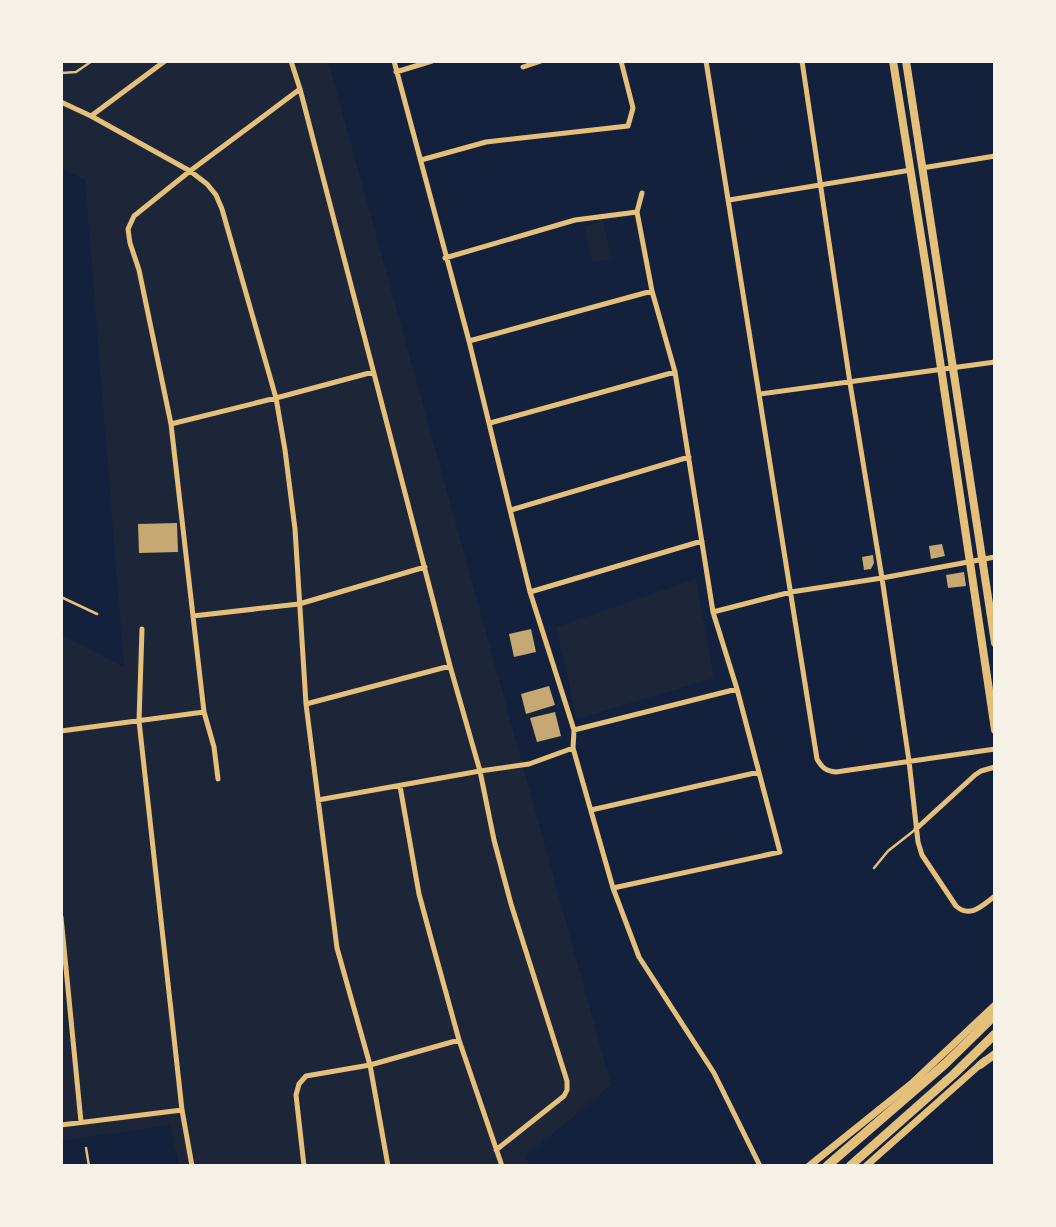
<svg xmlns="http://www.w3.org/2000/svg" width="1056" height="1227" viewBox="0 0 1056 1227" font-family="'Roboto Condensed',sans-serif">
	<style>
		.green { fill: #1d2539 }
		.building { fill: #c6a872 }
		.lines { fill: none; stroke-linecap: round; stroke-linejoin: round }
		.service { stroke: #e5c07b; stroke-width: 2.5 }
		.minor { stroke: #e5c07b; stroke-width: 5 }
		.tertiary { stroke: #e5c07b; stroke-width: 7 }
		.secondary { stroke: #e5c07b; stroke-width: 8 }
		.primary { stroke: #e5c07b; stroke-width: 9 }
	</style>
	<rect width="100%" height="100%" fill="#14213d"/>
	<path class="green" d="M61 61H328L611 1085 526 1156 529 1166H179L170 1125 61 1141V635L124 667 85 180 61 168Z
		M603 221 612 260 592 261 584 226Z
		M696 579 714 678 577 719 556 627Z"/>
	<path class="building" d="M177 523 178 552 139 553 138 524Z
		M942 544 945 556 931 559 929 546Z
		M873 555 874 563 871 569 864 570 862 557Z
		M964 572 966 586 948 588 946 575Z
		M531 629 536 652 514 657 509 634Z
		M549 686 555 705 526 714 521 694Z
		M555 712 561 736 537 742 530 718Z"/>
	<g class="lines">
		<path class="service" d="M61 73 76 72 92 61
			M61 597 97 614
			M874 868 888 851 916 829
			M86 1148 89 1166"/>
		<path class="minor" d="M291 61 300 89 450 666 480 771 494 840 511 904 567 1081V1090L564 1096 496 1150
			M394 61 469 341 530 592 574 730 573 748 613 888 639 957 714 1073 760 1166
			M706 61 817 759C822 768 826 771 836 772L995 749
			M802 61 850 383 882 578 909 761 918 842 922 855 956 906C970 919 983 905 995 896
			M523 67 541 61
			M396 72 432 61
			M61 102 91 116 190 171 207 184 216 195 222 209 276 398 285 450 295 529 306 704 337 948 370 1065 388 1166
			M91 116 165 61
			M421 160 486 142 628 126 633 108 621 61
			M922 168 995 156
			M729 200 911 170
			M445 258 575 220 637 212
			M469 341 652 291
			M760 394 995 362
			M490 423 675 372
			M171 424 276 398 373 372
			M511 510 689 457
			M530 592 702 541
			M713 612 791 592 882 578 995 557
			M193 616 299 604 425 567
			M142 629 139 721 182 1110 192 1166
			M306 704 450 666
			M574 730 737 689
			M61 731 204 712
			M218 779 214 747 204 712 171 424 139 270 130 243 128 229 134 216 190 171 300 89
			M400 786 419 894 432 942 459 1040 502 1166
			M318 800 480 771 529 764 573 748
			M591 810 759 772
			M916 829 975 775 981 771 995 767
			M613 888 780 852 737 689 713 612 675 372 652 291 637 212 642 193
			M61 917 81 1122
			M61 1125 182 1110
			M304 1166 296 1095 299 1084 306 1076 370 1065 459 1040"/>
		<path class="tertiary" d="M809 1166 911 1084 995 1005
			M866 1166 984 1061"/>
		<path class="secondary" d="M893 61 927 274 995 730
			M906 61 995 643
			M980 1065 995 1054"/>
		<path class="primary" d="M827 1166 945 1064 995 1015
			M850 1166 954 1074 995 1034"/>
	</g>
	<rect width="1056" height="1227" fill="none" stroke="#f6f1e7" stroke-width="126"/>
</svg>
